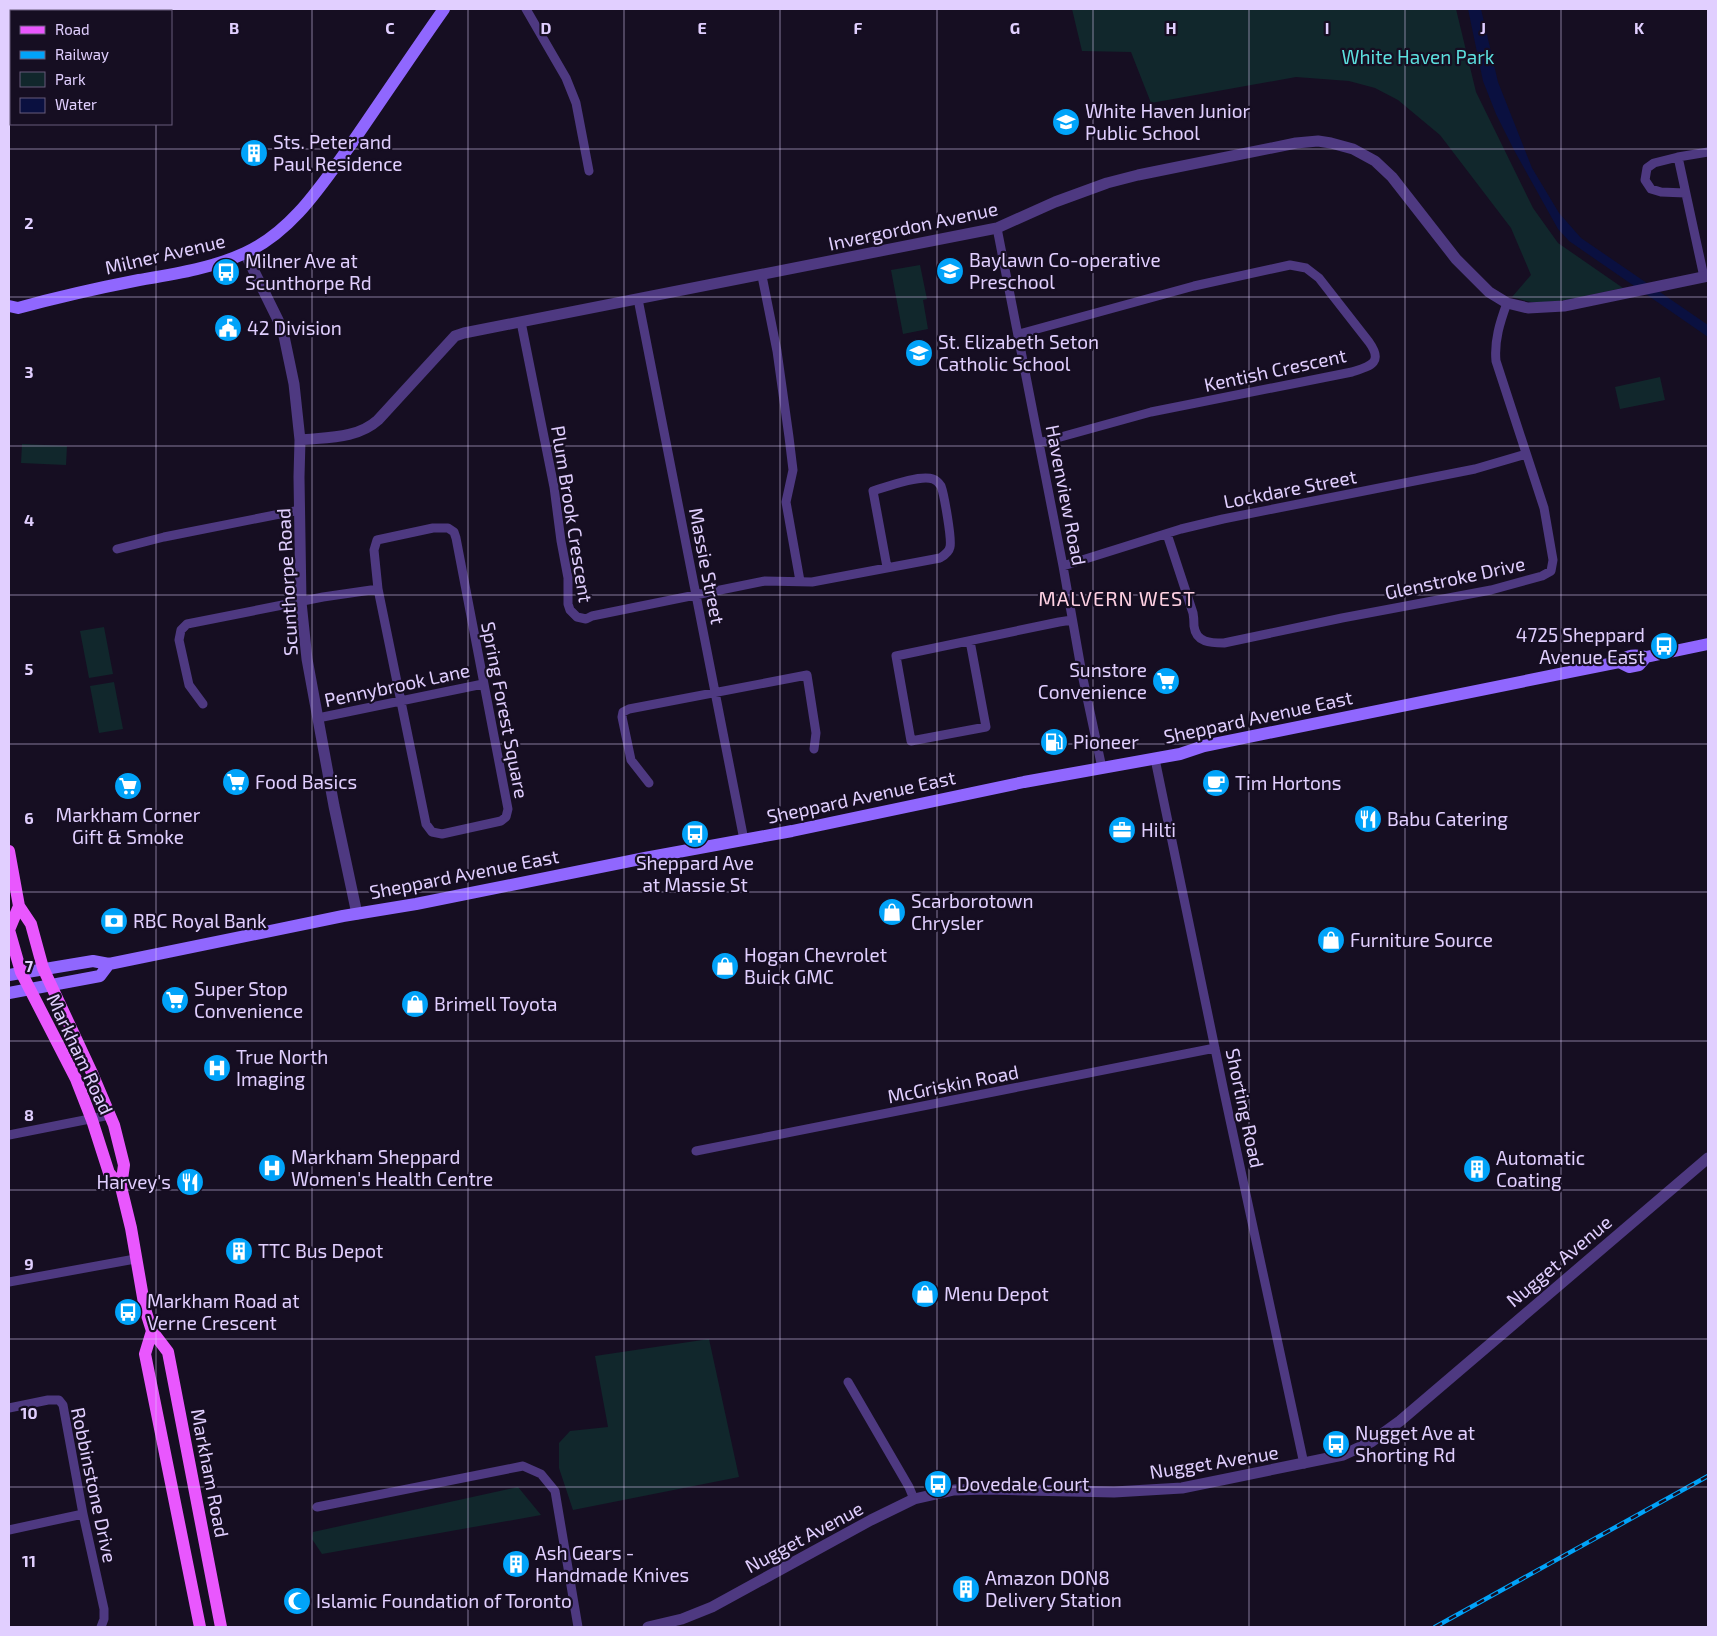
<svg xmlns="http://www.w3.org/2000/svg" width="1717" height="1636" viewBox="0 0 1717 1636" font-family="'Exo 2',sans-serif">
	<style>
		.green { fill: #11272c }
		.water { fill: #0a1040 }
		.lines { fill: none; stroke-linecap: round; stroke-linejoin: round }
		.minor { stroke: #4e3981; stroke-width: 9 }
		.tertiary { stroke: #4e3981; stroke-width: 11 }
		.secondary { stroke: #9067fe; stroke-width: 12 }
		.primary { stroke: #e957fe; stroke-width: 12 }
		.rail-casing { stroke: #01a3f9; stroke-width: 4.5 }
		.rail { stroke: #160e22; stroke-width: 2.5; stroke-dasharray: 8; stroke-linecap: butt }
		.grid { fill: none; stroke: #e1cfff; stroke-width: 1; stroke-opacity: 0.55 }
		.labels { text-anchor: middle; stroke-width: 4.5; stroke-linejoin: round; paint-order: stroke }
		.park-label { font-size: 19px; fill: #5cdfde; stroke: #160e22 }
		.poi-label { font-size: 19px; fill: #e1cfff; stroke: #160e22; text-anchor: start }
		.street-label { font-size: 19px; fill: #e1cfff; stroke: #160e22 }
		.neighbourhood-label { font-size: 20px; letter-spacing: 1px; fill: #ffd1e3; stroke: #160e22 }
		.grid-label { font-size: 16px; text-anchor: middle; font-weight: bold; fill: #e1cfff; stroke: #160e22; stroke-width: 4.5; stroke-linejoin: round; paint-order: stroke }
	</style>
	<rect width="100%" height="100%" fill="#160e22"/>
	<path class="green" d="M1072 9H1456L1476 92 1533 208 1558 243 1623 288C1594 293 1562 304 1531 302 1525 301 1519 299 1512 297L1531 275 1511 228 1440 135 1398 100 1375 88 1349 81 1296 77 1151 103 1131 52 1082 51Z
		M920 265 927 299 923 300 928 329 903 334 891 270Z
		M1660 377 1665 400 1620 409 1615 387Z
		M22 444 67 446 66 465 21 463Z
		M104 627 113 674 89 678 80 631Z
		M114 682 123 729 99 733 90 686Z
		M709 1339 739 1477 573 1510 559 1468V1443L570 1431 608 1427 595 1356Z
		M518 1487 541 1515 322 1554 312 1539 313 1532Z"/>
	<path class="water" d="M1468 9H1481L1498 82 1532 168 1559 213 1581 238 1708 325V337L1569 241 1558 229 1514 150 1496 114 1483 81Z"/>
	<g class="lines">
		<path class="minor" d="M526 9 566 78 576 103 589 171
			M1678 157 1654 163 1647 168 1645 180 1651 189 1661 192 1685 193
			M997 228 1063 566 1082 674 1102 768
			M762 276 777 351 789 437 793 470 786 502 800 581
			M1704 277 1678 157 1708 152
			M638 299 744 840
			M521 322 554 487 561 541 568 578V604L570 610 577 617 586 619 592 616 765 581 812 582 940 558C945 555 949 552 950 547 952 539 944 494 941 486 939 483 936 480 933 479 920 474 886 487 873 491L887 567
			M1019 334 1194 286 1290 265 1306 268 1319 278 1369 342C1384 363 1370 366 1352 372L1151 412 1039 443
			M433 528H448L454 532 456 538 508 809 506 817 501 821 442 834 432 832 426 824 378 589 374 550 377 540Z
			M1167 534 1193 613C1194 618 1194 621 1194 626 1196 643 1211 643 1224 643L1342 618 1491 590 1542 576 1551 571 1553 560 1544 508 1496 361C1494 341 1500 322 1507 303
			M117 549 164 537 300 510
			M1063 566 1181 529 1223 519 1475 469 1526 454
			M970 641 986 727 911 741 896 656 1059 622 1072 620
			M203 704 189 685 179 640 181 630 187 624 323 597 378 589
			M318 718 483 684
			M1155 759 1224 1092 1304 1464
			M649 783 631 760 622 717 623 712 629 709 807 675 816 733 814 749
			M9 1135 110 1115
			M696 1151 1215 1048
			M9 1282 135 1259
			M848 1382 909 1487 914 1499
			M9 1408 48 1400H59L63 1405 83 1514 104 1609V1619L101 1627
			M317 1507 523 1466 541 1474 555 1491 578 1627
			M9 1530 83 1514"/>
		<path class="tertiary" d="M245 253 278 320 284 336 294 384 300 440 299 477 301 602 307 659 334 806 357 914
			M300 440C327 437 357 439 378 420L455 336 464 333 997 228 1055 202 1107 183 1138 175 1296 143 1318 141 1331 143 1353 149 1375 161 1392 177 1456 259 1489 292 1507 303 1528 308 1564 306 1708 276
			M648 1627 682 1619 712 1607 871 1520 914 1499 954 1490 988 1489 1114 1492 1182 1488 1343 1455 1371 1442 1400 1421 1708 1158"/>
		<path class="secondary" d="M9 306 18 308C58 297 98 288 139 280 174 274 213 268 245 253 293 231 322 184 352 143 383 98 413 53 444 9
			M1619 662 1629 667 1639 665 1646 657
			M9 975 93 961 109 964 343 916 416 904 645 858 792 831 1024 782 1180 754 1204 746 1619 662C1628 655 1635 654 1646 657L1708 644
			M9 993 100 976 109 964"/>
		<path class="primary" d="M9 851 19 906 31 924 43 968 92 1073 114 1125 124 1165 121 1187 131 1228 145 1309 152 1331 168 1352 221 1627
			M19 906 9 930 21 972 76 1079 92 1120 109 1173 121 1187
			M152 1331 145 1354 200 1627"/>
		<g class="rail-casing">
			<path id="rail" d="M1435 1627 1708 1476"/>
		</g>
		<use href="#rail" class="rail"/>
	</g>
	<path class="grid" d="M156 9V11M312 9V1627M468 9V1627M624 9V1627M780 9V1627M937 9V1627M1093 9V1627M1249 9V1627M1405 9V1627M1561 9V1627M156 124V1627M9 149H1708M9 297H1708M9 446H1708M9 595H1708M9 744H1708M9 892H1708M9 1041H1708M9 1190H1708M9 1339H1708M9 1487H1708"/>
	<defs>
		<g id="school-disc" transform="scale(1.4375)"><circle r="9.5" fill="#01a3f9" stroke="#160e22"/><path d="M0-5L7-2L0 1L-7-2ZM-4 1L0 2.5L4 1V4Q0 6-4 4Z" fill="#fff"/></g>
		<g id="building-disc" transform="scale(1.4375)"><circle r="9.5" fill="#01a3f9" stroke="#160e22"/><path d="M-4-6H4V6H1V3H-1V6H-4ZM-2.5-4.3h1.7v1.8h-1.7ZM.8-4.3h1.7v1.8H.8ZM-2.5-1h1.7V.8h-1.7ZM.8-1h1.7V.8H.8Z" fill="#fff"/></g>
		<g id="bus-disc" transform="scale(1.4375)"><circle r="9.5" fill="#01a3f9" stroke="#160e22"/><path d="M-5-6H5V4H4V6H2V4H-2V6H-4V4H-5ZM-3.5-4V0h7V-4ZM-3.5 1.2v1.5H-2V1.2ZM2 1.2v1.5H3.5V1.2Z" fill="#fff"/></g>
		<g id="civic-disc" transform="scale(1.4375)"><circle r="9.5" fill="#01a3f9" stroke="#160e22"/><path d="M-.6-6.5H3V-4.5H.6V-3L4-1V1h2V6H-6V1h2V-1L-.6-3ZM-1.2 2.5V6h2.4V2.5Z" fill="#fff"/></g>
		<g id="supermarket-disc" transform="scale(1.4375)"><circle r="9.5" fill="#01a3f9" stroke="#160e22"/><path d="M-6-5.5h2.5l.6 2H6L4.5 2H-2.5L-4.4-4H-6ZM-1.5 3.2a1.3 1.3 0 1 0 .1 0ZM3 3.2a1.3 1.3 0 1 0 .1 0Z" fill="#fff"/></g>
		<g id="fuel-disc" transform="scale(1.4375)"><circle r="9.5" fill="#01a3f9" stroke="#160e22"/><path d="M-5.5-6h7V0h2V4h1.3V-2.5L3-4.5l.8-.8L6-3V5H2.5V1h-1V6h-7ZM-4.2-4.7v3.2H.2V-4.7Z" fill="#fff"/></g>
		<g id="cafe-disc" transform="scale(1.4375)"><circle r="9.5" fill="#01a3f9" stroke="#160e22"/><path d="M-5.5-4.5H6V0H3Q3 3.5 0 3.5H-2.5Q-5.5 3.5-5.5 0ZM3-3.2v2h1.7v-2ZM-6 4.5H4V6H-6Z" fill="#fff"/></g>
		<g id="restaurant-disc" transform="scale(1.4375)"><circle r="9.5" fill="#01a3f9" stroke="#160e22"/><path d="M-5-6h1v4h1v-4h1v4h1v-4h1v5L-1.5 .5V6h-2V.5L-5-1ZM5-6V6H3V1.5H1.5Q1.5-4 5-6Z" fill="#fff"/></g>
		<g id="office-disc" transform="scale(1.4375)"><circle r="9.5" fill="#01a3f9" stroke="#160e22"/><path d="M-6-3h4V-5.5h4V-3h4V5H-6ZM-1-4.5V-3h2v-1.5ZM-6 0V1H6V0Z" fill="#fff"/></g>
		<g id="shop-disc" transform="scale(1.4375)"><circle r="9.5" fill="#01a3f9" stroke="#160e22"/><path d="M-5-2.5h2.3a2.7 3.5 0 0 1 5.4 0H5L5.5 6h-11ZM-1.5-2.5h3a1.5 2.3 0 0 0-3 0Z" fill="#fff"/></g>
		<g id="bank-disc" transform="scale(1.4375)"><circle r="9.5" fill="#01a3f9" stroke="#160e22"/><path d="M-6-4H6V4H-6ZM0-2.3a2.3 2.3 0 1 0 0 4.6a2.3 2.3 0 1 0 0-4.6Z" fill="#fff"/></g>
		<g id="hospital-disc" transform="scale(1.4375)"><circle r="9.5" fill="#01a3f9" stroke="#160e22"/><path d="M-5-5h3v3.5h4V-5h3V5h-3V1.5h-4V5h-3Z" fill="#fff"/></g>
		<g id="mosque-disc" transform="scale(1.4375)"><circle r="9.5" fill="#01a3f9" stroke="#160e22"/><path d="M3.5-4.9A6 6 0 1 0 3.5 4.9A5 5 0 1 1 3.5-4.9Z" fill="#fff"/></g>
	</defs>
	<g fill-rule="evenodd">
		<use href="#school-disc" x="1066" y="122"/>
		<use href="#building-disc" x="254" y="153"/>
		<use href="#school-disc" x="950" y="271"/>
		<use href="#bus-disc" x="226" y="272"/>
		<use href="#civic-disc" x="228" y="328"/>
		<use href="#school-disc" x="919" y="353"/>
		<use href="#bus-disc" x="1664" y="646"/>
		<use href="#supermarket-disc" x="1166" y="681"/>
		<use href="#fuel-disc" x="1054" y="742"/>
		<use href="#supermarket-disc" x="236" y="782"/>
		<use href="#cafe-disc" x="1216" y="783"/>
		<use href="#supermarket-disc" x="128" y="786"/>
		<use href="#restaurant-disc" x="1368" y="819"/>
		<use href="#office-disc" x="1122" y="830"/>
		<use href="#bus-disc" x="695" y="834"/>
		<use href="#shop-disc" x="892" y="912"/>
		<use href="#bank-disc" x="114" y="921"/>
		<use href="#shop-disc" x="1331" y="940"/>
		<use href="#shop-disc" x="725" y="966"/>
		<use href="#supermarket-disc" x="175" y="1000"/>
		<use href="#shop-disc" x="415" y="1004"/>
		<use href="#hospital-disc" x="217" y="1068"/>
		<use href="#hospital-disc" x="272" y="1168"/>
		<use href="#building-disc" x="1477" y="1169"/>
		<use href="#restaurant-disc" x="190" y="1182"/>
		<use href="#building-disc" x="239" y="1251"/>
		<use href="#shop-disc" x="925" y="1294"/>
		<use href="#bus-disc" x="128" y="1312"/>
		<use href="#bus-disc" x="1336" y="1444"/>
		<use href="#bus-disc" x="938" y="1484"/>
		<use href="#building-disc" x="516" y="1564"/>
		<use href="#building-disc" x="966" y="1589"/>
		<use href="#mosque-disc" x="297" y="1601"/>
	</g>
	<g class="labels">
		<g class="park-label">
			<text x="1418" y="64">White Haven Park</text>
		</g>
		<g class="poi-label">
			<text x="1085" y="118">White Haven Junior<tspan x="1085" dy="22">Public School</tspan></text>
			<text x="273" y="149">Sts. Peter and<tspan x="273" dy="22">Paul Residence</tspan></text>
			<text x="969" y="267">Baylawn Co-operative<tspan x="969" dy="22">Preschool</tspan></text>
			<text x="245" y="268">Milner Ave at<tspan x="245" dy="22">Scunthorpe Rd</tspan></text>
			<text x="247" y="335">42 Division</text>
			<text x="938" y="349">St. Elizabeth Seton<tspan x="938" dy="22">Catholic School</tspan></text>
			<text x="1645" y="642" text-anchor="end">4725 Sheppard<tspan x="1645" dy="22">Avenue East</tspan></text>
			<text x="1147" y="677" text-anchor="end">Sunstore<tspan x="1147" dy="22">Convenience</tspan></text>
			<text x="1073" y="749">Pioneer</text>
			<text x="255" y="789">Food Basics</text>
			<text x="1235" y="790">Tim Hortons</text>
			<text x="128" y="822" text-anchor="middle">Markham Corner<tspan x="128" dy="22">Gift &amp; Smoke</tspan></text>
			<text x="1387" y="826">Babu Catering</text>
			<text x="1141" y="837">Hilti</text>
			<text x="695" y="870" text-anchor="middle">Sheppard Ave<tspan x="695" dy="22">at Massie St</tspan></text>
			<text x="911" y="908">Scarborotown<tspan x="911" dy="22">Chrysler</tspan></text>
			<text x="133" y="928">RBC Royal Bank</text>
			<text x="1350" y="947">Furniture Source</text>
			<text x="744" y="962">Hogan Chevrolet<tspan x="744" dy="22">Buick GMC</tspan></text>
			<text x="194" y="996">Super Stop<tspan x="194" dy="22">Convenience</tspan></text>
			<text x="434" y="1011">Brimell Toyota</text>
			<text x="236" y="1064">True North<tspan x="236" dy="22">Imaging</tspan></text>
			<text x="291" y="1164">Markham Sheppard<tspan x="291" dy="22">Women's Health Centre</tspan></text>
			<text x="1496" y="1165">Automatic<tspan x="1496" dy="22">Coating</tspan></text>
			<text x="171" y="1189" text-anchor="end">Harvey's</text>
			<text x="258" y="1258">TTC Bus Depot</text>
			<text x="944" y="1301">Menu Depot</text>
			<text x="147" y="1308">Markham Road at<tspan x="147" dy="22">Verne Crescent</tspan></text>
			<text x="1355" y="1440">Nugget Ave at<tspan x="1355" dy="22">Shorting Rd</tspan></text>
			<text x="957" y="1491">Dovedale Court</text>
			<text x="535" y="1560">Ash Gears -<tspan x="535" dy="22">Handmade Knives</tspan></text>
			<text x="985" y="1585">Amazon DON8<tspan x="985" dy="22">Delivery Station</tspan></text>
			<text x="316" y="1608">Islamic Foundation of Toronto</text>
		</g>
		<g class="street-label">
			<text transform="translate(913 226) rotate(-12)" y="7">Invergordon Avenue</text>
			<text transform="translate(165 254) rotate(-13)" y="7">Milner Avenue</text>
			<text transform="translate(1275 370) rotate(-12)" y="7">Kentish Crescent</text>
			<text transform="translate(1290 489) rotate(-11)" y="7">Lockdare Street</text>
			<text transform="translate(1066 495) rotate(79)" y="7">Havenview Road</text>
			<text transform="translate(572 514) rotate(81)" y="7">Plum Brook Crescent</text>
			<text transform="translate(707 566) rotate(79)" y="7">Massie Street</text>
			<text transform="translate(1455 578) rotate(-12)" y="7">Glenstroke Drive</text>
			<text transform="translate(287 582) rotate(-93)" y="7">Scunthorpe Road</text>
			<text transform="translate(397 685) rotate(-12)" y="7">Pennybrook Lane</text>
			<text transform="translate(505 710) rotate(79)" y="7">Spring Forest Square</text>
			<text transform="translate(1258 717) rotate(-12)" y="7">Sheppard Avenue East</text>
			<text transform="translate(861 797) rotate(-12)" y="7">Sheppard Avenue East</text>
			<text transform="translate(464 874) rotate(-11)" y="7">Sheppard Avenue East</text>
			<text transform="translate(80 1054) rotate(65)" y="7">Markham Road</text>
			<text transform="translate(953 1084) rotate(-11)" y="7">McGriskin Road</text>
			<text transform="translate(1245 1108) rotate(78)" y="7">Shorting Road</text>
			<text transform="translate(1559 1261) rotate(-40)" y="7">Nugget Avenue</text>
			<text transform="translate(1214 1462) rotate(-9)" y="7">Nugget Avenue</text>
			<text transform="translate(210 1473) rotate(79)" y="7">Markham Road</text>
			<text transform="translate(94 1485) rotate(78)" y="7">Robbinstone Drive</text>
			<text transform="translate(804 1537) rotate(-28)" y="7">Nugget Avenue</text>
		</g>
		<g class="neighbourhood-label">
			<text x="1117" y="606">MALVERN WEST</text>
		</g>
	</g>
	<g class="grid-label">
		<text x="234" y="34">B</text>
		<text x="390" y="34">C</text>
		<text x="546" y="34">D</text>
		<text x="702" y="34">E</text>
		<text x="858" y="34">F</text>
		<text x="1015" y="34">G</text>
		<text x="1171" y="34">H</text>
		<text x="1327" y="34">I</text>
		<text x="1483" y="34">J</text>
		<text x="1639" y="34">K</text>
		<text x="29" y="229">2</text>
		<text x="29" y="378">3</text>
		<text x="29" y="526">4</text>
		<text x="29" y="675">5</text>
		<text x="29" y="824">6</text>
		<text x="29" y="972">7</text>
		<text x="29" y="1121">8</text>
		<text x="29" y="1270">9</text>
		<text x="29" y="1419">10</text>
		<text x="29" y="1567">11</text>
	</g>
	<rect width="1717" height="1636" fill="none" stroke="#e1cfff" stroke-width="20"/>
	<rect x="10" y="10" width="162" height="115" fill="#160e22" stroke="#675b7a"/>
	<rect x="20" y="26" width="25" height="8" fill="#e957fe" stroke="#675b7a"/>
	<text x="55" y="35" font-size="15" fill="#e1cfff">Road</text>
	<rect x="20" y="51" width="25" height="8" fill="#01a3f9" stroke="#675b7a"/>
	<text x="55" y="60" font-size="15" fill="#e1cfff">Railway</text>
	<rect x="20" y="72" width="25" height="15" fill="#11272c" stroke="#675b7a"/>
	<text x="55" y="85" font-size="15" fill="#e1cfff">Park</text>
	<rect x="20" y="98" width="25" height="15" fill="#0a1040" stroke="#675b7a"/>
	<text x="55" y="110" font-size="15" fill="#e1cfff">Water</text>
</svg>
